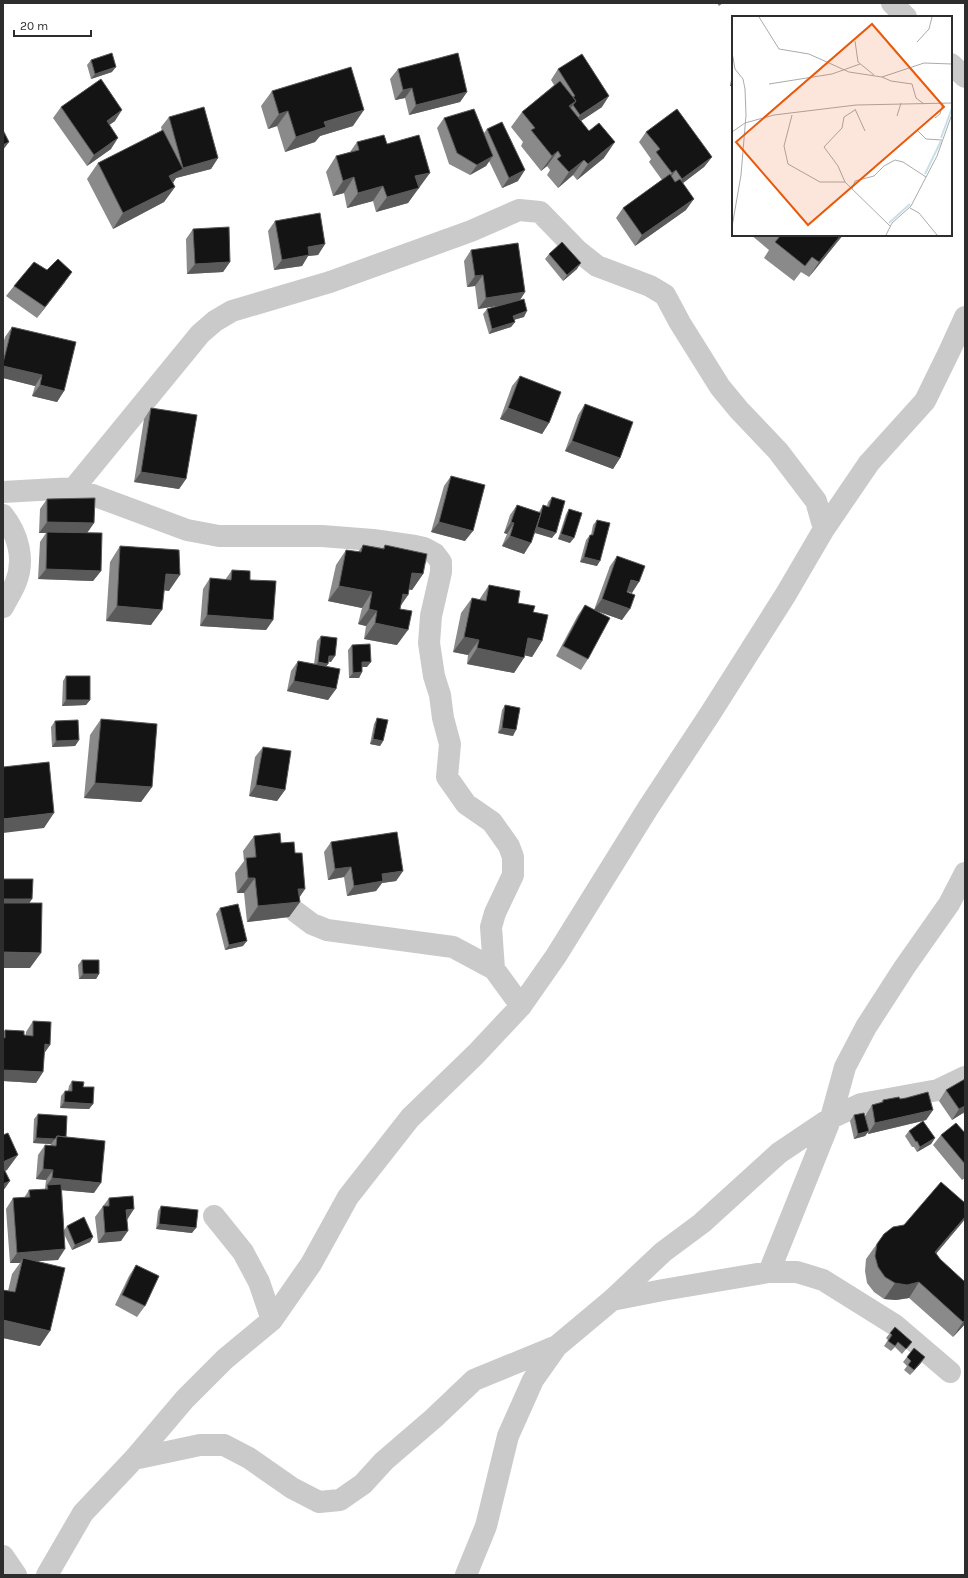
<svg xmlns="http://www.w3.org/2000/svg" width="968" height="1578" viewBox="0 0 968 1578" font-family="Karla,sans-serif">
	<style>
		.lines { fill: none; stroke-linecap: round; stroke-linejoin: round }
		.minor { stroke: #cacaca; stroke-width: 22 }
		.wall { fill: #8a8a8a }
		.shaded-wall { fill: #5a5a5a }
		.building { fill: #141414; stroke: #5a5a5a }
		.inset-river { fill: none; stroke: #cae0e8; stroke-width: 2 }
		.inset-road { fill: none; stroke: #ababab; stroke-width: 1 }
		.view { fill: #e8590c; fill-opacity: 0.15; stroke: #e8590c; stroke-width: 2 }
		.inset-edge { fill: none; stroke: #2d2d2d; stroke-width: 2 }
	</style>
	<rect width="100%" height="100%" fill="#fff"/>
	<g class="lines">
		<path class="minor" d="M892 3 906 17
			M951 64 965 77
			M74 488 200 334 215 321 232 311 330 282 471 231 519 210 540 212 578 251 597 266 650 286 665 295 680 323 720 387 739 410 778 451 816 501 824 529
			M3 492 74 488 187 530 219 536H322L373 540 415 546 424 548 435 554 441 562V572L431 616 429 643 434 676 440 695 443 718 450 744 447 777 466 804 492 822 509 846 513 857V875L495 913 491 927 494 969
			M3 515C18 534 25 559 16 582 13 590 7 599 3 607
			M296 912 312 924 327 930 453 947 494 969 521 1006
			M214 1216 243 1252 259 1282 272 1320
			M769 1272 831 1118 845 1067 866 1027 904 968 949 904 965 873
			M612 1300 663 1290 769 1272H797L823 1280 895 1325 950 1372
			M134 1459 200 1445H224L249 1458 292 1488 319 1502 340 1500 363 1484 384 1461 434 1418 474 1380 557 1346
			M3 1556 16 1575
			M47 1575 83 1513 134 1459 185 1399 225 1359 272 1320 311 1264 348 1197 410 1118 476 1054 521 1006 556 956 648 808 710 714 786 594 824 529 869 463 925 401 949 352 965 317
			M466 1575 486 1526 508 1436 533 1380 557 1346 612 1300 663 1252 702 1223 779 1153 831 1118 861 1104 938 1090 965 1077"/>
	</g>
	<path class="wall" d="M717 3H723L719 6Z
		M91 60 112 72 91 79 87 65Z
		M733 67V86H730Z
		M398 69 467 92 460 102 409 115 405 98 395 100 390 79Z
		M558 69 602 107 581 121 604 158 577 180 573 175 558 188 547 175 550 170 547 166 541 171 521 146 523 142 511 127 522 112 554 85 551 80Z
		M272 91 353 126 320 136 315 142 285 152 277 126 268 129 261 106Z
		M61 107 115 121 109 125 111 149 87 166 53 118Z
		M169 117 218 158 211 169 176 178 173 183 175 187 164 202 113 229 87 179 98 163 162 131 161 127Z
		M444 118 484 133 487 129 518 181 502 188 489 161 486 166 470 175 449 164 437 128Z
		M646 132 712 157 704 167 683 183 686 210 635 246 616 218 623 208 662 180 649 162 651 159 639 142Z
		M357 142 387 144 419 188H418L408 203 376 212 373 201 347 208 344 193 333 196 326 172 336 156 350 152Z
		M275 221 325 244 318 255 308 256 302 266 274 270 268 231Z
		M193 229 230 262 223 272 187 274 186 239Z
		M751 235H843L809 277 801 272 794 281 764 258 769 250Z
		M471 250 525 292 520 300 524 317 514 320 515 322 511 327 489 334 483 314 487 309 500 305 478 309 475 286 467 287 464 261Z
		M549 254 577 269 563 281 545 259Z
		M65 282 37 318 6 296 14 286Z
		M12 327 64 391 57 402 32 396 35 386 3 378V344L5 337Z
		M520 376 549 423 542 434 500 419 512 386Z
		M585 404 620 458 613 469 565 451 578 415Z
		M151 408 186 479 179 489 134 482 144 419Z
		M451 476 465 541 431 532 444 486Z
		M552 497V538L535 533 524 554 502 546 507 534 504 533 510 515 517 505 539 512 543 505 547 506 548 502Z
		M47 499 94 523 87 533 101 571 93 581 38 579 40 542 46 533H39L40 509Z
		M569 509 570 543 558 539 566 514Z
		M597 520V566L580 562 586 540 590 535H591L593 525Z
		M363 545 383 548 385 545 423 574 412 590 409 589 408 595 400 606 397 645 364 639 366 626 358 624 362 608 328 601 336 565 346 550 358 552Z
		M120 546 169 591 164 590 151 625 106 621 110 562Z
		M617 556 632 593 627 591 622 620 594 610 588 659 581 670 556 656 578 615 585 605 594 610 610 566Z
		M232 570 250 580 273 620 266 630 200 626 203 589 210 578 225 580Z
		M489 585 533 612 542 641 532 657 525 655 514 673 467 664 468 655 453 652 461 613 472 598 479 600Z
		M321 636 331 662 328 661V664L326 666 336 689 328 700 287 691 291 671 298 661 314 664 317 641Z
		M352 645 367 667H362V672L359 678H349L348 650Z
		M66 676 90 700 86 705 62 706 63 681Z
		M505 705 513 736 498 733 502 710Z
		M377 718 383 741 380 746 370 744 374 724Z
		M101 719 152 787 141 802 84 798 90 735Z
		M55 721 79 740 75 746 52 747 51 727Z
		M263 747 285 790 277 801 249 796 255 757Z
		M254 836 281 843 295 853 305 889 299 898 300 902 289 917 247 922 244 893H237L235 873 244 861 243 851Z
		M331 842 403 871 396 881 382 883 376 891 347 896 344 877 328 880 324 852Z
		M220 908 243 946 225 950 216 914Z
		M82 960 99 974 96 979H79L78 965Z
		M33 1021 50 1045 44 1053 43 1072 36 1083 3 1081V1033L5 1030 26 1035V1032Z
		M965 1079V1115L963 1113 952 1120 939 1101 946 1090Z
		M72 1081 93 1104 89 1109 60 1108 61 1096 65 1091H68L69 1086Z
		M900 1099 933 1110 926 1120 923 1121 935 1138 931 1144 917 1152 914 1147H912L905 1136 909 1131 923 1121 868 1134V1132L865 1136 854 1139 850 1121 854 1115 865 1116 872 1105 880 1103 883 1100Z
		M38 1114 66 1137 94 1193 62 1190 64 1230 67 1226 93 1237 90 1242 72 1250 64 1234 58 1260 36 1261 40 1346 3 1338V1290L8 1291 12 1274 20 1263H10L6 1209 13 1198H24L29 1190 45 1189 46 1180 36 1179 38 1155 45 1145H50L51 1144 33 1143 34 1119Z
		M965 1133V1178L962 1180 933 1145 941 1135Z
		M109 1198 127 1219 121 1241 98 1243 95 1217Z
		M965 1203V1219L961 1224 936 1253 965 1324 953 1337 909 1298 896 1300 884 1299 874 1292 867 1283 865 1271 866 1259 884 1234 904 1225Z
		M161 1206 192 1233 156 1229 158 1211Z
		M136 1265 145 1306 137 1317 115 1305 129 1276Z
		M890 1333 912 1342 902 1354 895 1347 891 1351 884 1346 888 1340 886 1338Z
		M907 1357 921 1363 910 1375 904 1370 907 1366 903 1362Z"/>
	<path class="shaded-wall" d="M116 67 112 72 91 79 95 74Z
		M733 81V86H730Z
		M412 88 405 98 395 100 403 90Z
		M467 92 460 102 409 115 416 105Z
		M609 96 602 107 573 126 580 115Z
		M576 101 565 116 569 106Z
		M122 110 115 121 99 132 107 121Z
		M364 110 353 126 320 136 315 142 285 152 296 137 324 122Z
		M288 111 277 126 268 129 279 114Z
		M118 138 111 149 87 166 94 155Z
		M9 142 3 150V145Z
		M615 142 604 158 577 180 588 164Z
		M558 151 547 166 541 171 552 156Z
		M493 156 486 166 470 175 477 165Z
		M712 157 704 167 675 189 682 179Z
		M218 158 211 169 176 178 172 184 169 176 183 168Z
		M584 160 573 175 558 188 569 172Z
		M525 170 518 181 502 188 509 178Z
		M676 170 668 181 664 183 672 173Z
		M430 173 408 203 376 212 387 197 415 176Z
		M354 177 344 193 333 196 343 181Z
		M383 186 373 201 347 208 358 193Z
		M175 187 164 202 113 229 123 213Z
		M694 199 686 210 635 246 642 235Z
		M841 235H843L809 277 819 262Z
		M325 244 318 255 308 256 302 266 274 270 282 260 308 247Z
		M230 262 223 272 187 274 195 264Z
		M581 263 577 269 563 281 567 275Z
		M72 272 65 282 37 318 45 307Z
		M483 275 475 286 467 287 475 276Z
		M525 292 518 303 478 309 486 298Z
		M527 311 524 317 509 321 513 316Z
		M515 322 511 327 489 334 492 329Z
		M3 366 42 375 35 386 3 378Z
		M40 385 64 391 57 402 32 396Z
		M508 408 549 423 542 434 500 419Z
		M572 441 620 458 613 469 565 451Z
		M141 472 186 479 179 489 134 482Z
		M47 522 94 523 87 533 47 532 46 533H39Z
		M439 522 473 531 465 541 431 532Z
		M511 522 514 523 507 534 504 533Z
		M536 527 556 533 552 538 532 532Z
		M561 534 574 538 570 543 558 539Z
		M510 536 531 543 524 554 502 546Z
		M584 557 600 561 597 566 580 562Z
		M46 569 101 571 93 581 38 579Z
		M412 573 423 574 412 590 401 588Z
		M166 574 180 575 169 591 156 589Z
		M631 580 639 582 632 593 624 590Z
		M339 586 372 592 362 608 328 601Z
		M403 594 408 595 397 611Z
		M602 599 630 609 622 620 594 610Z
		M117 606 162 610 151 625 106 621Z
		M369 609 377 611 366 626 358 624Z
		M207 615 273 620 266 630 200 626Z
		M375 623 408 630 397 645 364 639Z
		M464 637 479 640 468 655 453 652Z
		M528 638 542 641 532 657 518 654Z
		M477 648 524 658 514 673 467 664Z
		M329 656H335L331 662 325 661Z
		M318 662 328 664 324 669 314 668Z
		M362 662H371L367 667H358Z
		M362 672 359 678H349L353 673Z
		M294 681 336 689 328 700 287 691Z
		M66 700H90L86 705 62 706Z
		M502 728 516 730 513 736 498 733Z
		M373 739 383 741 380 746 370 744Z
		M79 740 75 746 52 747 56 741Z
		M95 783 152 787 141 802 84 798Z
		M256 785 285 790 277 801 249 796Z
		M54 813 44 828 3 833V819Z
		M351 867 344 877 328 880 335 869Z
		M403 871 396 881 382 883 376 891 347 896 354 886 382 874Z
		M248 878H255L244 893H237Z
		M298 889H305L296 902H300L289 917 247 922 258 906Z
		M3 899H32L25 910H3Z
		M247 941 243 946 225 950 229 945Z
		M3 952 41 953 30 968H3Z
		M83 974H99L96 979H79Z
		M45 1044 50 1045 43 1055Z
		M3 1070 43 1072 36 1083 3 1081Z
		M64 1102 93 1104 89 1109 60 1108Z
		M965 1106V1110L963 1113 952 1120 959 1109Z
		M933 1110 926 1120 868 1134 875 1123Z
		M869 1131 865 1136 854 1139 858 1134Z
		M36 1138 55 1139 51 1144 33 1143Z
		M935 1138 931 1144 917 1152 920 1147Z
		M18 1155 7 1170 3 1172V1162Z
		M43 1169 53 1170 46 1180 36 1179Z
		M52 1178 101 1183 94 1193 47 1189V1185Z
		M10 1181 3 1191V1184Z
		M134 1209 127 1220 126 1210Z
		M965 1217V1219L961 1224 925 1267 935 1252Z
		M159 1224 196 1228 192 1233 156 1229Z
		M128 1231 121 1241 98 1243 105 1233Z
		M93 1237 90 1242 72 1250 75 1245Z
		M65 1249 58 1260 22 1262 23 1258 20 1263H10L17 1253Z
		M919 1282 909 1298 896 1300 884 1299 895 1283Z
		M3 1320 50 1331 40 1346 3 1338Z
		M965 1320V1324L953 1337 963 1322Z
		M925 1357 921 1363 910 1375 914 1370Z"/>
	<path class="building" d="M112 53 116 67 95 74 91 60Z
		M458 53 467 92 416 105 412 88 403 90 398 69Z
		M582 54 609 96 580 115 573 105 576 101 573 97 575 96 558 69Z
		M351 67 364 110 324 122 326 127 296 137 288 111 279 114 272 91Z
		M101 79 122 110 107 121 118 138 94 155 61 107Z
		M560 81 576 101 569 106 589 131 599 123 615 142 588 164 584 160 569 172 557 159 561 156 558 151 552 156 531 130 535 128 522 112Z
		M204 107 218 158 183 168 169 117Z
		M474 109 493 156 477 165 457 153 444 118Z
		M677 109 712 157 682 179 676 170 672 173 656 152 660 149 646 132Z
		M502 122 525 170 509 178 487 129Z
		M3 130 9 142 3 145Z
		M163 130 183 169 169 176 175 187 123 213 98 163Z
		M384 135 387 144 419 135 430 173 415 176 419 188 387 197 383 186 358 193 354 177 343 181 336 156 359 150 357 142Z
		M670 174 675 182 680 179 694 199 642 235 623 208Z
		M320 213 325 244 308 247 309 255 282 260 275 221Z
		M229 227 230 262 195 264 193 229Z
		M780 235H841L819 262 812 257 805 266 775 242 781 235Z
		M562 242 581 263 567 275 549 254Z
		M518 243 525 292 486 298 483 275 475 276 471 250Z
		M58 259 72 272 45 307 14 286 34 262 47 270Z
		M524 299 527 311 513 316 515 322 492 329 487 309Z
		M12 327 76 342 64 391 40 385 42 375 3 366V363Z
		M520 376 561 392 549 423 508 408Z
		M585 404 633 422 620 458 572 441Z
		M151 408 197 415 186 479 141 472Z
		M451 476 485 485 473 531 439 522Z
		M552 497 565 501 556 533 537 527 541 513 543 505 549 507Z
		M95 498 94 523 47 522V499Z
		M517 505 541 513 531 543 510 536 514 523 511 522Z
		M569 509 582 513 574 538 561 534Z
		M597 520 610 523 600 561 584 557 590 535H593Z
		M47 532 102 533 101 571 46 569Z
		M363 545 384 549 385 545 427 554 423 574 412 573 408 595 403 594 400 609 412 611 408 630 375 623 377 611 369 609 372 592 339 586 346 550 361 552Z
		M120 546 179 550 180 575 166 574 162 610 117 606Z
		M617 556 645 566 639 582 631 580 627 592 635 595 630 609 602 599Z
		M232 570 250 571V580L276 581 273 620 207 615 210 578 231 580Z
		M489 585 520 591 518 603 535 606 533 612 548 615 542 641 528 638 524 658 477 648 479 640 464 637 472 598 486 601Z
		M585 605 610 618 588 659 563 646Z
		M321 636 337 638 335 656H329L328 664 318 662Z
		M370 644 371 662H362V672L353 673 352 645Z
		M298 661 340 669 336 689 294 681Z
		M66 676H90V700H66Z
		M505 705 520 708 516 730 502 728Z
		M377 718 388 720 383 741 373 739Z
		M101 719 157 724 152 787 95 783Z
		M78 720 79 740 56 741 55 721Z
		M263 747 291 751 285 790 256 785Z
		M49 762 54 813 3 819V767Z
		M397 832 403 871 382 874 383 881 354 886 351 867 335 869 331 842Z
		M280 833 281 843 294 842 295 853H302L305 889H298L300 902 258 906 255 878H248L246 858 256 857 254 836Z
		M3 879H33L32 899H3Z
		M3 903H42L41 953 3 952Z
		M238 904 247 941 229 945 220 908Z
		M82 960H99V974H83Z
		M33 1021 51 1022 50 1045 45 1044 43 1072 3 1070V1037L5 1038V1030L24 1031V1035L33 1036Z
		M965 1079V1106L959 1109 946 1090Z
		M72 1081 84 1082 83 1087H94L93 1104 64 1102 65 1091H72Z
		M928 1092 933 1110 875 1123 872 1105 883 1102V1100L899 1097 900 1099 906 1098Z
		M864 1113 869 1131 858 1134 854 1115Z
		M38 1114 67 1116 66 1137 57 1136 55 1139 36 1138Z
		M923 1121 935 1138 920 1147 917 1141 916 1142 909 1131Z
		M956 1123 965 1133V1164L941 1135Z
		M8 1133 18 1155 3 1162V1135Z
		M57 1136 105 1141 101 1183 52 1178 53 1170 43 1169 45 1145 56 1146Z
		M3 1167 10 1181 3 1184Z
		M941 1182 965 1203V1217L935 1252 940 1259 965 1282V1320L963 1322 919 1282 907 1285 895 1283 885 1277 878 1267 875 1256 877 1244 884 1234 893 1227 904 1225Z
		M61 1184 65 1249 17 1253 13 1198 30 1197 29 1190 48 1189 47 1185Z
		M133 1196 134 1209 126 1210 128 1231 105 1233 103 1206H109V1198Z
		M161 1206 198 1210 196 1228 159 1224Z
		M84 1217 93 1237 75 1245 67 1226Z
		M23 1258 65 1268 50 1331 3 1320V1290L15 1292Z
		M136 1265 159 1276 145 1306 122 1295Z
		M895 1327 912 1342 906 1349 898 1342 895 1346 888 1341 892 1335 890 1333Z
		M914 1348 925 1357 914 1370 908 1365 911 1361 907 1357Z"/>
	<g transform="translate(732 16)">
		<rect width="220" height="220" fill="#fff"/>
		<path class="inset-river" d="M209 122 220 92M193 158 209 125M157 207 178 188"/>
		<path class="inset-road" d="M27 1 47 33 77 38 117 56 150 61 192 47 220 48M123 25 126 46 142 59M185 26 197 13 200 1M0 36 3 53 11 63 13 73 14 99 9 159 0 211M150 61 159 65 180 68 184 82 192 88M37 68 100 58 128 48M123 93 133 115M123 94 112 101 110 112 92 131 106 150 113 166 158 210M60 99 52 130 56 148 88 166H113M165 100 169 87M203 102 208 98 211 87M185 114 194 123 210 124M0 116 13 107 42 99 124 89 220 87M120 173 123 165 142 160 152 150 163 144 171 146 194 161M178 192 187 197 205 219M154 219 160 207 179 190 205 140 220 98"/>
		<path class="view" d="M140 8 212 91 76 209 4 126Z"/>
		<rect width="220" height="220" class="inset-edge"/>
	</g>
	<rect width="968" height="1578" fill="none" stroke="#2d2d2d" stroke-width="8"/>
	<path d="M14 30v6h77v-6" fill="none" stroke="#2d2d2d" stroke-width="2"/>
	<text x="20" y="30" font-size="12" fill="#2d2d2d" stroke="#ffffff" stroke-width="3" paint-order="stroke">20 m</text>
</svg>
